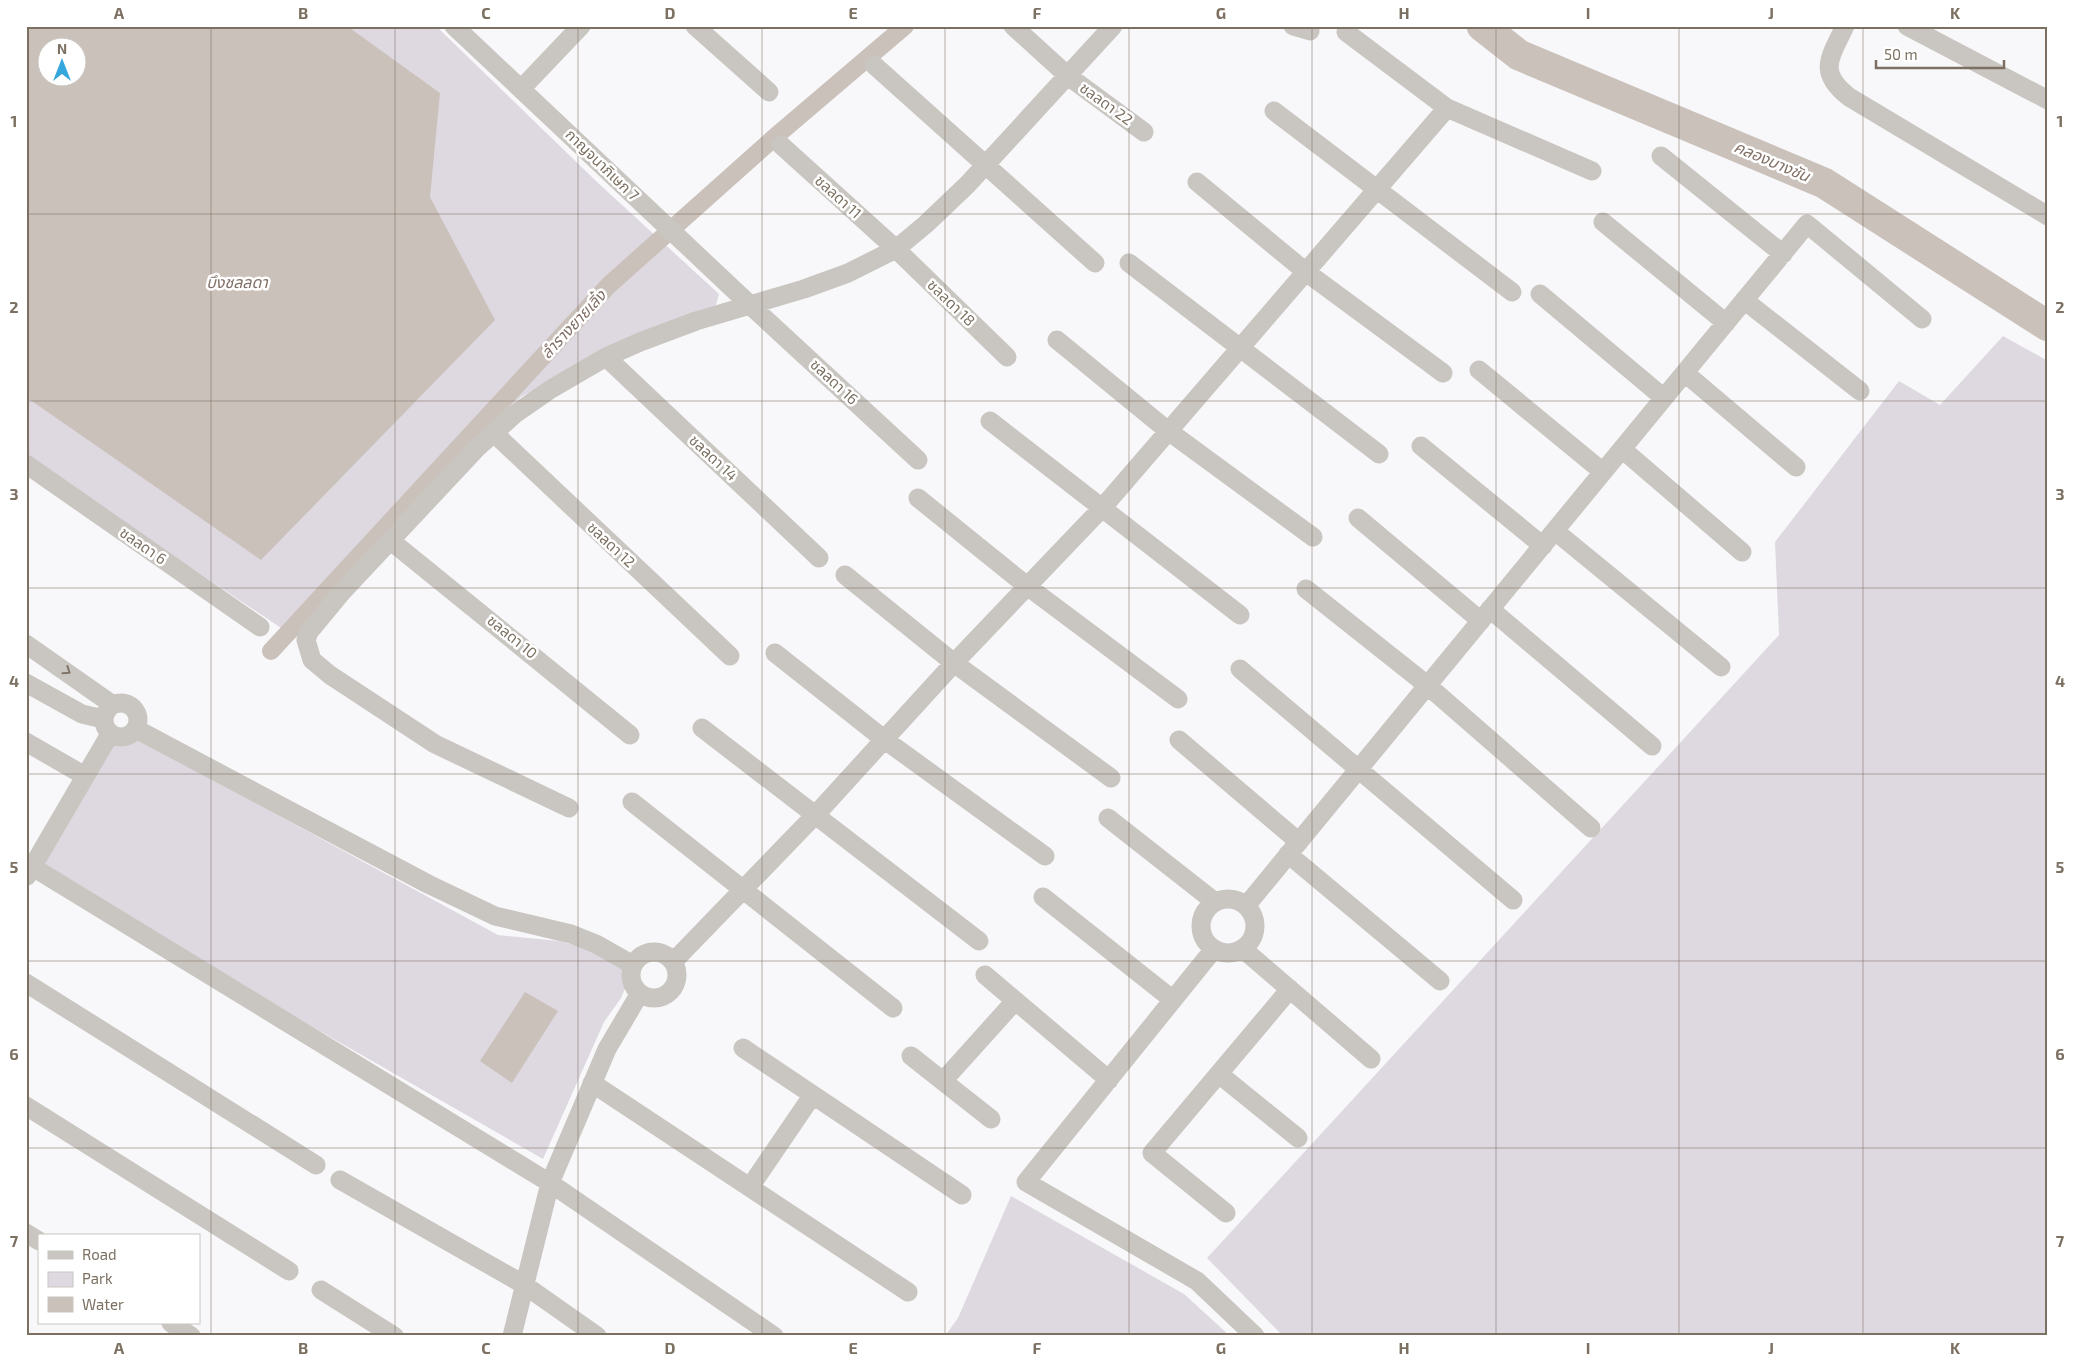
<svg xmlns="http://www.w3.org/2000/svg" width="2074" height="1362" viewBox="0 0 2074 1362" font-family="'Exo 2','Noto Sans Thai',sans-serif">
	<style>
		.green { fill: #ded9e1; fill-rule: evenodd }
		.water { fill: #cbc1bb; fill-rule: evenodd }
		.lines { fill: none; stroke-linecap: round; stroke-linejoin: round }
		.canal { stroke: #cbc1bb; stroke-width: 18 }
		.river { stroke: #cbc1bb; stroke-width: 31 }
		.minor { stroke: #c9c6c1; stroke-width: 19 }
		.oneway { stroke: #7f7466 }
		.grid { fill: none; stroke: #7b7061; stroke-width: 1; stroke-opacity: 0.55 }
		.labels { text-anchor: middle; stroke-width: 5; stroke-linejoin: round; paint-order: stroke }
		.street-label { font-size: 15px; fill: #7b7061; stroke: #fff }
		.water-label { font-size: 16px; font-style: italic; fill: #827066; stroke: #fff }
		.neatline { fill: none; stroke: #7b7061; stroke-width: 2 }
		.grid-label { font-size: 16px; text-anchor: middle; font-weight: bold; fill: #7b7061 }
	</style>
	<rect width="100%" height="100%" fill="#f8f8fa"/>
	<path class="green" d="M26 26H436L597 182 719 294 716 305 612 351 521 397 433 473 296 638 26 457ZM48 48H78V78H48Z
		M2003 336 2048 361V1336H1283L1207 1258 1779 635 1775 542 1899 381 1940 405Z
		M138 739 498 935 559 941 621 958 628 982 621 998 604 1022 543 1159 32 866 113 745H128Z
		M1011 1196 1184 1294 1230 1336H945L958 1318Z"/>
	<path class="water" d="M26 26H347L440 93 430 197 495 320 261 560 26 397ZM48 48H78V78H48Z
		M525 992 558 1011 512 1083 480 1061Z"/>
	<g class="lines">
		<path class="canal" d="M271 651 609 285 776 136 905 26"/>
		<path class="river" d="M1482 26 1519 55 1824 183 2048 326"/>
		<path class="minor" d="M454 26 749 304 918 460
			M695 26 769 92
			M1013 26 1068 76 1144 132
			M1293 26 1310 31
			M1845 26C1830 58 1817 72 1849 97L2048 216
			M1907 26 2048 100
			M1346 32 1447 108 1592 171
			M874 65 1095 263
			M522 88 581 26
			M1274 111 1512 292
			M781 145 896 249 1007 357
			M1661 156 1783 254
			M1197 182 1306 272 1443 373
			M1603 222 1726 323
			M1129 263 1379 454
			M1540 294 1664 398
			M1744 300 1860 391
			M1057 340 1167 430 1313 537
			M606 357 819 558
			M1479 370 1603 472
			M1685 373 1796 467
			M990 421 1240 615
			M494 433 730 656
			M1421 446 1543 546
			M1622 449 1742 552
			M26 464 260 627
			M918 498 1027 586 1178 699
			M1358 518 1481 621
			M1555 531 1721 667
			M391 541 630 735
			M845 575 954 663 1111 778
			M1306 589 1427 685 1591 828
			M1490 609 1652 746
			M26 644 113 705
			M775 653 885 740 1045 856
			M1240 669 1513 900
			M26 683 82 714 103 719
			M104 720a17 17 0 1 1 34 0a17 17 0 1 1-34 0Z
			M702 728 979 941
			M136 729 428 884 495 916 571 934 596 944 633 965
			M1179 740 1299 842
			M26 742 85 776
			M632 802 893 1008
			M569 808 435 744 330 675 312 660 306 640 309 632 342 592 477 448 515 414 551 389 606 357 640 342 696 321 804 289 848 273 896 249 926 224 967 185 1113 26
			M1108 818 1215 902
			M1288 854 1440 981
			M26 863 550 1183 774 1336
			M27 876 110 734
			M1043 897 1173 1000
			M1201 926a27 27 0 1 1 54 0a27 27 0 1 1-54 0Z
			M1246 906 1807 224 1922 319
			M1214 949 1026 1182 1197 1281 1255 1336
			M1243 949 1371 1059
			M631 975a23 23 0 1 1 46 0a23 23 0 1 1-46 0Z
			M673 962 820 810 954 663 1103 507 1447 108
			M985 975 1109 1080
			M26 983 316 1165
			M743 1048 962 1195
			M911 1056 991 1119
			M1219 1074 1298 1138
			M943 1081 1015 1001
			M592 1083 908 1292
			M26 1106 289 1271
			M340 1180 523 1284 597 1336
			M750 1187 812 1096
			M1226 1213 1152 1153 1290 989
			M26 1233 39 1241
			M321 1290 394 1336
			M171 1323 191 1336
			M512 1336 550 1183 607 1049 640 993"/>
	</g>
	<defs><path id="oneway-chevron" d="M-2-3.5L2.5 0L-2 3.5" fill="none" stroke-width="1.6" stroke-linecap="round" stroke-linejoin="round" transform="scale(1.25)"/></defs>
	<use class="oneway" href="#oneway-chevron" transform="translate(67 671) rotate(34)"/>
	<path class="grid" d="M211 26V1336M395 26V1336M578 26V1336M762 26V1336M945 26V1336M1129 26V1336M1312 26V1336M1496 26V1336M1679 26V1336M1863 26V1336M26 214H2048M26 401H2048M26 588H2048M26 774H2048M26 961H2048M26 1148H2048"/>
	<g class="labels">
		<g class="street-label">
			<text transform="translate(1106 104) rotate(36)" y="5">ชลลดา 22</text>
			<text transform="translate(602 165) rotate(44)" y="5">กาญจนาภิเษก 7</text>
			<text transform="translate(838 197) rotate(42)" y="5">ชลลดา 11</text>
			<text transform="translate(951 303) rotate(44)" y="5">ชลลดา 18</text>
			<text transform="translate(834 382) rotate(43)" y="5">ชลลดา 16</text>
			<text transform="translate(713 458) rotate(43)" y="5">ชลลดา 14</text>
			<text transform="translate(611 545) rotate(43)" y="5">ชลลดา 12</text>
			<text transform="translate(143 546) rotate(35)" y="5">ชลลดา 6</text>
			<text transform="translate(512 637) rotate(39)" y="5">ชลลดา 10</text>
		</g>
		<g class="water-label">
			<text transform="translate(1772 161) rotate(23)" y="6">คลองบางชัน</text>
			<text x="237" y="288">บึงชลลดา</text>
			<text transform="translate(573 324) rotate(-47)" y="6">ลำรางยายเลิ้ง</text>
		</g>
	</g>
	<rect width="2074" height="1362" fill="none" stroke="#ffffff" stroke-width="55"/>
	<rect x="38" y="1234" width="162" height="90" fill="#ffffff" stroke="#cac6c0"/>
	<rect x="48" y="1251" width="25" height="8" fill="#c9c6c1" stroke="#cac6c0"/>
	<text x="82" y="1260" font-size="15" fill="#7b7061">Road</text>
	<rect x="48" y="1272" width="25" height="15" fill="#ded9e1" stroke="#cac6c0"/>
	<text x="82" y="1284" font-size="15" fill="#7b7061">Park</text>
	<rect x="48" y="1297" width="25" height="15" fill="#cbc1bb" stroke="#cac6c0"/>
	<text x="82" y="1310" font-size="15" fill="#7b7061">Water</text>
	<g transform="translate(62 62)"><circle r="24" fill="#ffffff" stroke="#cac6c0"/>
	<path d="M0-4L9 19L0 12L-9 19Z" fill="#35a7dc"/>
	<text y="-8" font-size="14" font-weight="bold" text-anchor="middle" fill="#7b7061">N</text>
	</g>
	<path d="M1876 60v8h128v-8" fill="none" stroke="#7b7061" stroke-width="2.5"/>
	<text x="1884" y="60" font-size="15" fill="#7b7061" stroke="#ffffff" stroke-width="4" paint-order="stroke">50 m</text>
	<rect x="28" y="28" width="2018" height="1306" class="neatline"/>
	<g class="grid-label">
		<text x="119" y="19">A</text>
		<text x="303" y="19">B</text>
		<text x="486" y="19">C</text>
		<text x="670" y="19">D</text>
		<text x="853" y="19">E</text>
		<text x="1037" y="19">F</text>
		<text x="1221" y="19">G</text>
		<text x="1404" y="19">H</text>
		<text x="1588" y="19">I</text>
		<text x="1771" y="19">J</text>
		<text x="1955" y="19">K</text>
		<text x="14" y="127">1</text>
		<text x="2060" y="127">1</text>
		<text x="14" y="313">2</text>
		<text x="2060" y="313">2</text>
		<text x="14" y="500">3</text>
		<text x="2060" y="500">3</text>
		<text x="14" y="687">4</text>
		<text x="2060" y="687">4</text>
		<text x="14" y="873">5</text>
		<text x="2060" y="873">5</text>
		<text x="14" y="1060">6</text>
		<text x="2060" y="1060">6</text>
		<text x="14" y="1247">7</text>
		<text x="2060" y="1247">7</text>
		<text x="119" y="1354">A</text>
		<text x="303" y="1354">B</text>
		<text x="486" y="1354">C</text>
		<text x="670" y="1354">D</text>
		<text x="853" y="1354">E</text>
		<text x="1037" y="1354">F</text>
		<text x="1221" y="1354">G</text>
		<text x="1404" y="1354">H</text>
		<text x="1588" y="1354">I</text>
		<text x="1771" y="1354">J</text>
		<text x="1955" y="1354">K</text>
	</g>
</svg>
